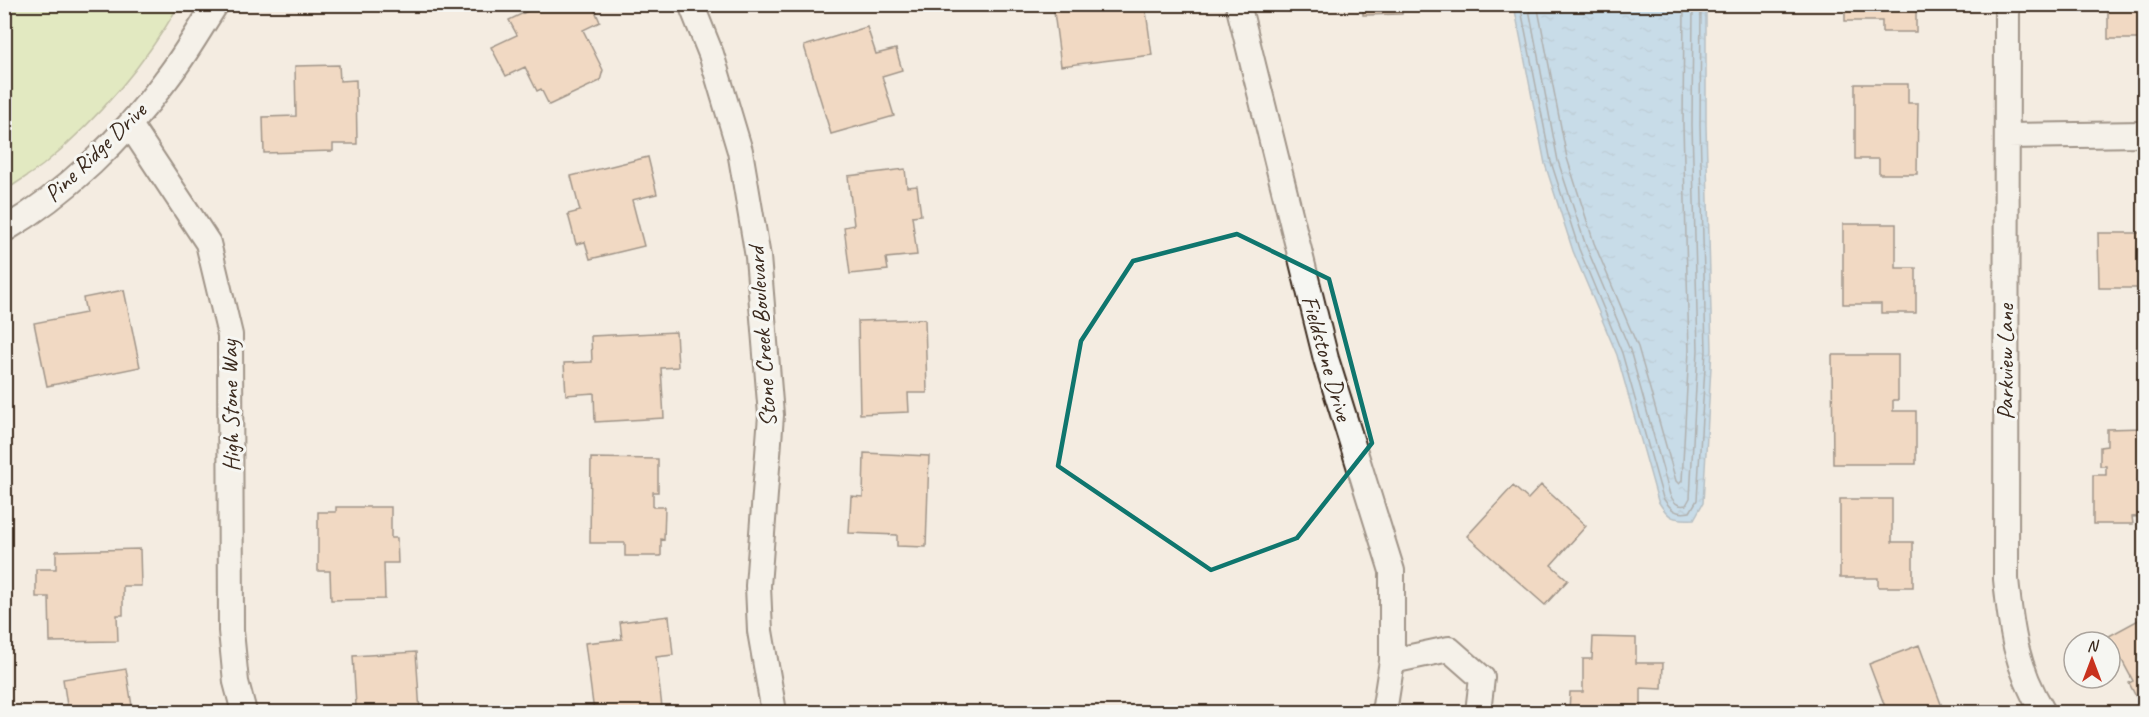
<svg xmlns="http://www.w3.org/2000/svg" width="2149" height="717" viewBox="0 0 2149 717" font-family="Caveat,sans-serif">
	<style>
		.green { fill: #cde59a; stroke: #84885c; stroke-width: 1.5 }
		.water { fill: url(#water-ripples); stroke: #6f889c; stroke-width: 1.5 }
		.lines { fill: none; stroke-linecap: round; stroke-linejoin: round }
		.shore { stroke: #5e6972; stroke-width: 1.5 }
		.building { fill: #eec29d; stroke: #3b2a1e; stroke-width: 1.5 }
		.street-casing { stroke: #3b2a1e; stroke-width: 28 }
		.street { stroke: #f6f6f2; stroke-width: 24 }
		.marked { fill: none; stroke: #0f766e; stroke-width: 4.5; stroke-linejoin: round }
		.labels { text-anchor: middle; stroke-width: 6; stroke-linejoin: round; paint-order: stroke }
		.street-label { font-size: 24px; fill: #3b2a1e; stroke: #f6f6f2 }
	</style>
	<defs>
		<pattern id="water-ripples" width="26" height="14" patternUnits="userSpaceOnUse" patternTransform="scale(1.5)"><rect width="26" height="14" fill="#92c7f0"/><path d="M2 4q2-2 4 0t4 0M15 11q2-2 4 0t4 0" fill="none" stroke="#7fabcd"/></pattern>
	</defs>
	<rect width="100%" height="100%" fill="#f4ece1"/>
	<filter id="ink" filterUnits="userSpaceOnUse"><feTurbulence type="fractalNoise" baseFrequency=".0167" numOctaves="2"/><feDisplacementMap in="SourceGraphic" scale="12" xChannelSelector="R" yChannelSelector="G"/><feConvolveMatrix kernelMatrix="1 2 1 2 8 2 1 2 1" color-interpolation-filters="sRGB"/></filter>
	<g filter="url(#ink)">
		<path class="green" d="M5 4 179 5C144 65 97 120 43 165 31 174 17 182 5 191Z"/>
		<path class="water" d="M1514 5H1706V125L1712 350 1703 503 1694 519C1673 520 1669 519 1658 501L1617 355 1573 251 1545 164Z"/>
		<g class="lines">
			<path class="shore" d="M1520 4 1551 162 1579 249 1622 353 1663 498C1671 510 1676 515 1690 512L1697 500 1706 350 1700 125 1701 4
				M1528 4 1558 161 1586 246 1630 350 1670 495C1674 502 1677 507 1686 505L1690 498 1698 350 1692 125 1693 4
				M1537 4 1567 158 1594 243 1638 347 1676 481 1679 484 1682 481 1689 350 1683 125 1684 4"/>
		</g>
		<path class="building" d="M542 4H592L600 22 583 30 603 70 600 81 549 105 541 89 537 91 525 67 506 76 491 47 517 35 509 20Z
			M1053 4H1145L1152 55 1061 66Z
			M1363 4H1402V14L1363 15Z
			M1845 4H1916V32H1882V21H1845Z
			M2108 4H2144V39H2108Z
			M867 27 876 54 896 49 902 70 882 76 894 116 831 134 804 46Z
			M339 65 340 81 356 80 357 144H333V151L264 153 263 117 296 116 295 66Z
			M1855 84H1908V103H1918L1917 174H1879V159H1855Z
			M648 157 657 194 632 200 644 246 590 259 585 242 576 244 568 214 580 211 571 176Z
			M905 169 907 187 917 186 921 215 912 216 917 255 886 258 888 270 850 274 844 227 854 225 848 176Z
			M1843 224H1896V268H1916V313H1881V304H1843Z
			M2098 233H2144V288H2099Z
			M124 290 140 367 47 386 34 323 86 313 83 298Z
			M925 319 927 393H908L909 412 860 414 858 321Z
			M676 332 678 367 661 368 664 418 595 422 594 393 566 395 564 363 592 362 591 336Z
			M1832 355H1898V400H1893V411H1916V464H1833Z
			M2144 428V516L2132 517 2133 524H2093V475H2106V466H2100V447L2107 446V429Z
			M864 453 929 456 926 547 897 546V535L849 533 851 496 863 497Z
			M591 458 658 459V492H653V507H665L664 540 661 539V556H625V543H590Z
			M1541 485 1586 526 1551 565 1568 580 1545 605 1467 536 1513 486 1528 499Z
			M1840 499H1892V542H1913V587H1878V578H1840Z
			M336 507H391V538H397L398 563H384L385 599 331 600 330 571H318V512H336Z
			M140 549 141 586H123V615H117L118 641 50 642 49 597H36V569H56V551Z
			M669 616 673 655 656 657 662 707 617 712H594L585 643 622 639 620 622Z
			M2144 617V712L2129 683 2133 681 2109 636Z
			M1593 637 1636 638V663H1663L1662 689 1641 688V712H1569L1570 692H1583V659H1592Z
			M1919 645 1944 712H1887L1869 664Z
			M416 652 420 712H349V707L356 706 353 656Z
			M126 669 133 712H68L63 679Z"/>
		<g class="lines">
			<g class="street-casing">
				<path id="street" d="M691 4 711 54 740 151 758 257 771 415 758 586 760 631 774 712
					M1238 4 1326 359 1392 571V661L1384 712
					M2007 4 2006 579C2011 630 2016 667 2043 712
					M130 125 208 243 230 335 231 631 236 682 244 712
					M2008 136 2144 134
					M4 230C65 194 123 138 165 81 184 57 199 30 216 4
					M1392 661 1449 649 1482 678 1478 712"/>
			</g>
			<use href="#street" class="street"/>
		</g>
	</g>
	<path d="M0 0H2149V717H0ZM1237 234 1329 279 1372 443 1297 538 1211 570 1058 466 1081 341 1133 261Z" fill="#f4ece1" fill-opacity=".55" fill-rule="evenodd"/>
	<path class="marked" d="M1237 234 1329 279 1372 443 1297 538 1211 570 1058 466 1081 341 1133 261Z"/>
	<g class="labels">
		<g class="street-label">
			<text transform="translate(95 152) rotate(-44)" y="8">Pine Ridge Drive</text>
			<text transform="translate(762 337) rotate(-94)" y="8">Stone Creek Boulevard</text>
			<text transform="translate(1327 358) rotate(74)" y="8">Fieldstone Drive</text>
			<text transform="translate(2005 362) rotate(-90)" y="8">Parkview Lane</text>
			<text transform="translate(230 406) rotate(-91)" y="8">High Stone Way</text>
		</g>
	</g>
	<rect width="2149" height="717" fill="none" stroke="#f6f6f2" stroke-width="24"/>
	<rect x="12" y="12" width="2125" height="693" fill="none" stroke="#3b2a1e" stroke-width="2" filter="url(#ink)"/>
	<g transform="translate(2092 660)"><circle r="28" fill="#f6f6f2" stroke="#aba49d" stroke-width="1.5"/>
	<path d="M0-4.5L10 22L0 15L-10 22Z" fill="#c8321e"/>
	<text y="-9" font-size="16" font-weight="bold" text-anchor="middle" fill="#3b2a1e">N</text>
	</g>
</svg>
